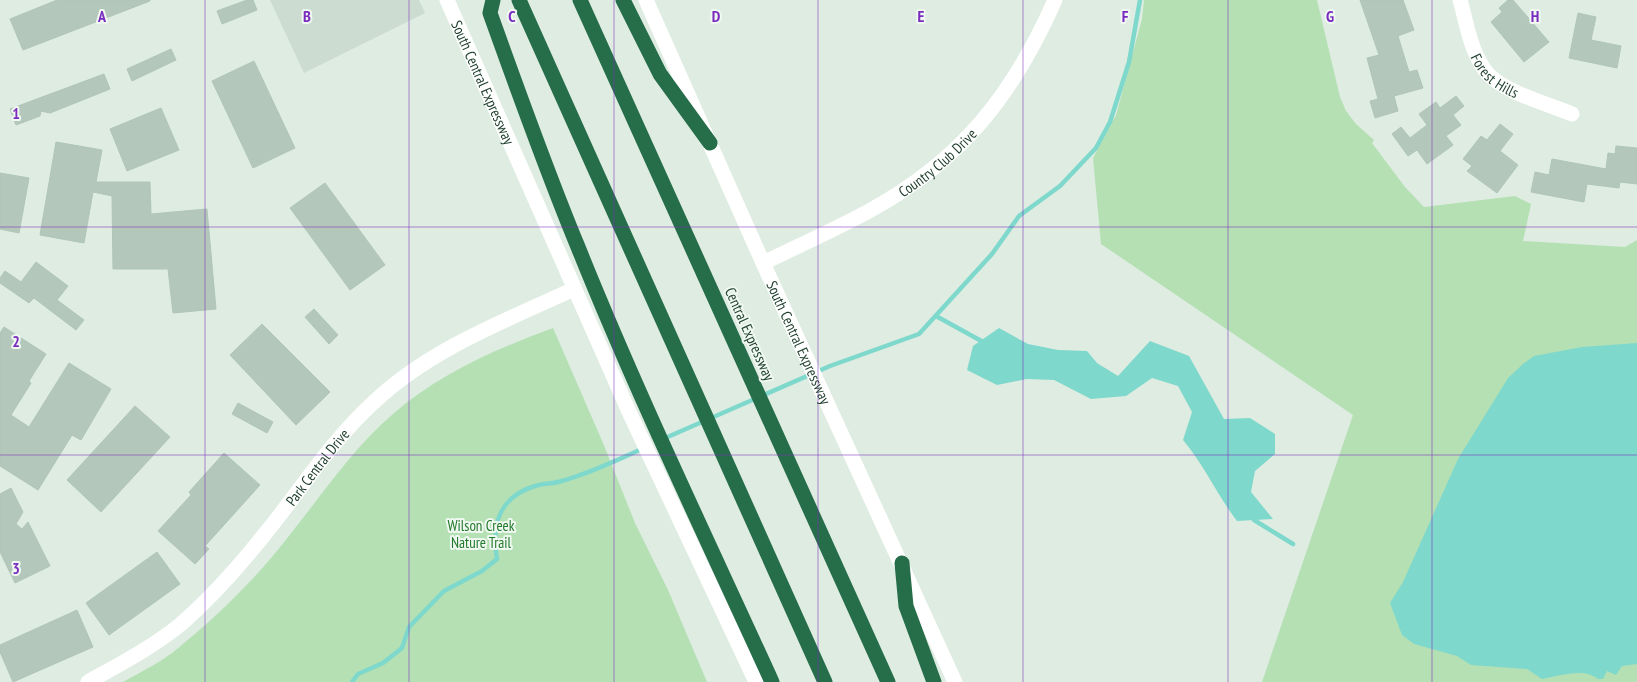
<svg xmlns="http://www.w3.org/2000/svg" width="1637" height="682" font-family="'PT Sans Narrow',sans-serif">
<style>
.built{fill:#ccdcd0}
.green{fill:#b5e0b4}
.water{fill:#7fd8cc}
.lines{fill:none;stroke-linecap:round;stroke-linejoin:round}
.stream{stroke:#7fd8cc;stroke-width:4.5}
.building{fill:#b3c7ba;stroke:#b0c6b7}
.street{stroke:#fff;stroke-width:15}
.secondary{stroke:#fff;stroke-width:15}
.highway{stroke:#266d4a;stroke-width:15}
.grid{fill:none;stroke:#7b2cbf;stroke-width:1;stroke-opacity:0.55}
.labels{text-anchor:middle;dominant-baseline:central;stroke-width:4;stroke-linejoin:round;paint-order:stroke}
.street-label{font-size:15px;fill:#1e3e2c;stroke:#eff8f1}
.park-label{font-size:15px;fill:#23792b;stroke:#eff8f1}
.grid-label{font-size:16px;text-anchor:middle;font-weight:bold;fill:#7b2cbf;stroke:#eff8f1;stroke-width:4;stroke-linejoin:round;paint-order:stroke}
</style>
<rect width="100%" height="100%" fill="#deece2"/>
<polygon class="built" points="270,0 419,0 425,13 304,73"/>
<g class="green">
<polygon points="1144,0 1317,0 1340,97 1346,111 1356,124 1374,140 1372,143 1405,187 1424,207 1515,196 1531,204 1523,241 1625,247 1637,240 1637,682 1262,682 1353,415 1101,244 1093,158 1116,115 1142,19"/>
<path d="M 553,328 L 603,443 L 635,523 L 668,590 L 707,682 L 123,682 C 139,673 157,664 172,653 C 216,618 258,577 292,532 C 324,492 354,447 393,414 C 439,374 496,349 553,328 Z"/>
</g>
<g class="water">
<path d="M 999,328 L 1028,344 L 1058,350 L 1087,351 L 1097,363 L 1118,376 L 1150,341 L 1189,356 L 1224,419 L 1250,418 L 1275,434 L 1275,454 L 1255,471 L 1251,492 L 1273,519 L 1237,521 C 1217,495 1205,466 1183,440 L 1192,412 L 1178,386 L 1152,378 L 1126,396 L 1091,399 L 1054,380 L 1027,379 L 997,385 L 967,370 L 973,346 Z"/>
<path d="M 1637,343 L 1637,664 L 1622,666 L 1616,675 L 1607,671 L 1603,679 L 1598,679 C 1584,667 1559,676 1542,679 L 1527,669 L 1471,665 L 1457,656 L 1414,644 L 1402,635 L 1390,603 L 1403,582 L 1458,459 L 1508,378 L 1523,364 L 1534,356 L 1582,347 Z"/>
</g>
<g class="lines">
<g class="stream">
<polyline points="936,316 985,343"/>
<polyline points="663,439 830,366 919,334 992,254 1019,216 1060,186 1096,148 1110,122 1129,62 1140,0"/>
<polyline points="1252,516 1254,520 1293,544"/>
<path d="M 352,682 L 358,674 L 383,663 L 402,648 L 409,627 L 444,591 L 482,571 L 497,559 C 491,524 499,497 535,486 C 544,483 553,484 562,481 C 590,473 618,460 644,448"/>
</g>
</g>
<g class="building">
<polygon points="57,0 150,0 150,1 23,50 10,19"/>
<polygon points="247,0 253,0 257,10 222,24 217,11"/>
<polygon points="1360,0 1403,0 1414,30 1398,36 1409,72 1417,70 1423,88 1394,96 1398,111 1375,118 1370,101 1378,99 1367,58 1379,55"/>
<polygon points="1508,0 1513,0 1549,42 1524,62 1491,22 1502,12 1499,8"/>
<polygon points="1578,13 1596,17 1591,40 1621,46 1617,68 1569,58"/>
<polygon points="171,49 176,60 132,81 127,69"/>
<polygon points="254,61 295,148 253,168 212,81"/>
<polygon points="104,74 110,89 50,113 41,111 40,116 16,125 10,109"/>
<polygon points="1456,96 1464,106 1453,115 1461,125 1446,136 1453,145 1427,164 1417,150 1408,156 1392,134 1401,127 1410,138 1427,125 1419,114 1436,102 1440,108"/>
<polygon points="161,108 179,150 127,171 110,129"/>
<polygon points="1500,124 1513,134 1500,151 1518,165 1497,193 1467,171 1472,166 1463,159 1481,136 1487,140"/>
<polygon points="56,142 102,150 96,182 150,182 151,214 207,209 216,309 173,313 168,269 113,269 112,196 93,192 84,243 40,235"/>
<polygon points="1616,146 1637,148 1637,184 1620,182 1619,188 1587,184 1584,202 1531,192 1535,172 1549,175 1552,159 1606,169 1608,153 1615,154"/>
<polygon points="0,173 29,178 19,233 0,229"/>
<polygon points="325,183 385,265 350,290 290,208"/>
<polygon points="36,262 68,286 57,300 84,320 76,330 34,298 29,303 0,283 0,278 5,271 21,282"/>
<polygon points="314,309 338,335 329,344 305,317"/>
<polygon points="262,324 330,392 296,425 230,355"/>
<polygon points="4,327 46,354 29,381 31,383 11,415 29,427 69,363 111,389 81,440 72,435 38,490 0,466 0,333"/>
<polygon points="238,403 273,422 267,433 232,414"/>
<polygon points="135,406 170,437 101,512 67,480"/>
<polygon points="224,453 260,485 205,546 209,549 195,564 158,531 191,495 189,492"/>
<polygon points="11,488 23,512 16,524 22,529 28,522 50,566 15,583 0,552 0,494"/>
<polygon points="157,552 180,584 109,635 86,603"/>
<polygon points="77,610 93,647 13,682 0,652 0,645"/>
</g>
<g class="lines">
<g class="street">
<path id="s1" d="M 1460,0 C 1467,24 1471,56 1489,75 C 1507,93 1548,104 1572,114"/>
<path id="s2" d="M 763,263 C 798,246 834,230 869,211 C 961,161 1013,95 1055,0"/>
<path id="s3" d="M 88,682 C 120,664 153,647 181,624 C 213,596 242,563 268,530 C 303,487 332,440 374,402 C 430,349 505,321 574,289"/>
</g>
<g class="secondary">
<path id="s4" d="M 447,0 L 630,414 L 756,682"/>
<path id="s5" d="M 646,0 L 763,263 L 955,682"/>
</g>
<g class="highway">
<path d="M 493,0 L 490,13 C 518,91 546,170 578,247 C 637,394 706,537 772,682"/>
<polyline points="519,0 825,682"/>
<polyline points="580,0 888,682"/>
<polyline points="623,0 660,74 710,143"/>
<polyline points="902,563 906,606 934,682"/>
</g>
</g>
<path class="grid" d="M 205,0 L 205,682M 409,0 L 409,682M 614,0 L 614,682M 818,0 L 818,682M 1023,0 L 1023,682M 1228,0 L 1228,682M 1432,0 L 1432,682M 0,227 L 1637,227M 0,455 L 1637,455"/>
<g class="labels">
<g class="street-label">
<text stroke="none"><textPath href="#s1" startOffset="86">Forest Hills</textPath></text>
<text stroke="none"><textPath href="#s4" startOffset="90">South Central Expressway</textPath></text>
<text stroke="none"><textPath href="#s2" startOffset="202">Country Club Drive</textPath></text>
<text transform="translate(750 334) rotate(66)">Central Expressway</text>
<text stroke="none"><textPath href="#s5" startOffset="375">South Central Expressway</textPath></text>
<text stroke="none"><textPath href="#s3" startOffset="318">Park Central Drive</textPath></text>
</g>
<g class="park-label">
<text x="481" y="525">Wilson Creek<tspan x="481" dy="17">Nature Trail</tspan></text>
</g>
</g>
<g class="grid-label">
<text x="102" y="22">A</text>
<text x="307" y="22">B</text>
<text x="512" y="22">C</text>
<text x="716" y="22">D</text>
<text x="921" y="22">E</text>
<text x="1125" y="22">F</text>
<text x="1330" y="22">G</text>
<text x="1535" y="22">H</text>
<text x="16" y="119">1</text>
<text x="16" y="347">2</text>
<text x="16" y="574">3</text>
</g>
</svg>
